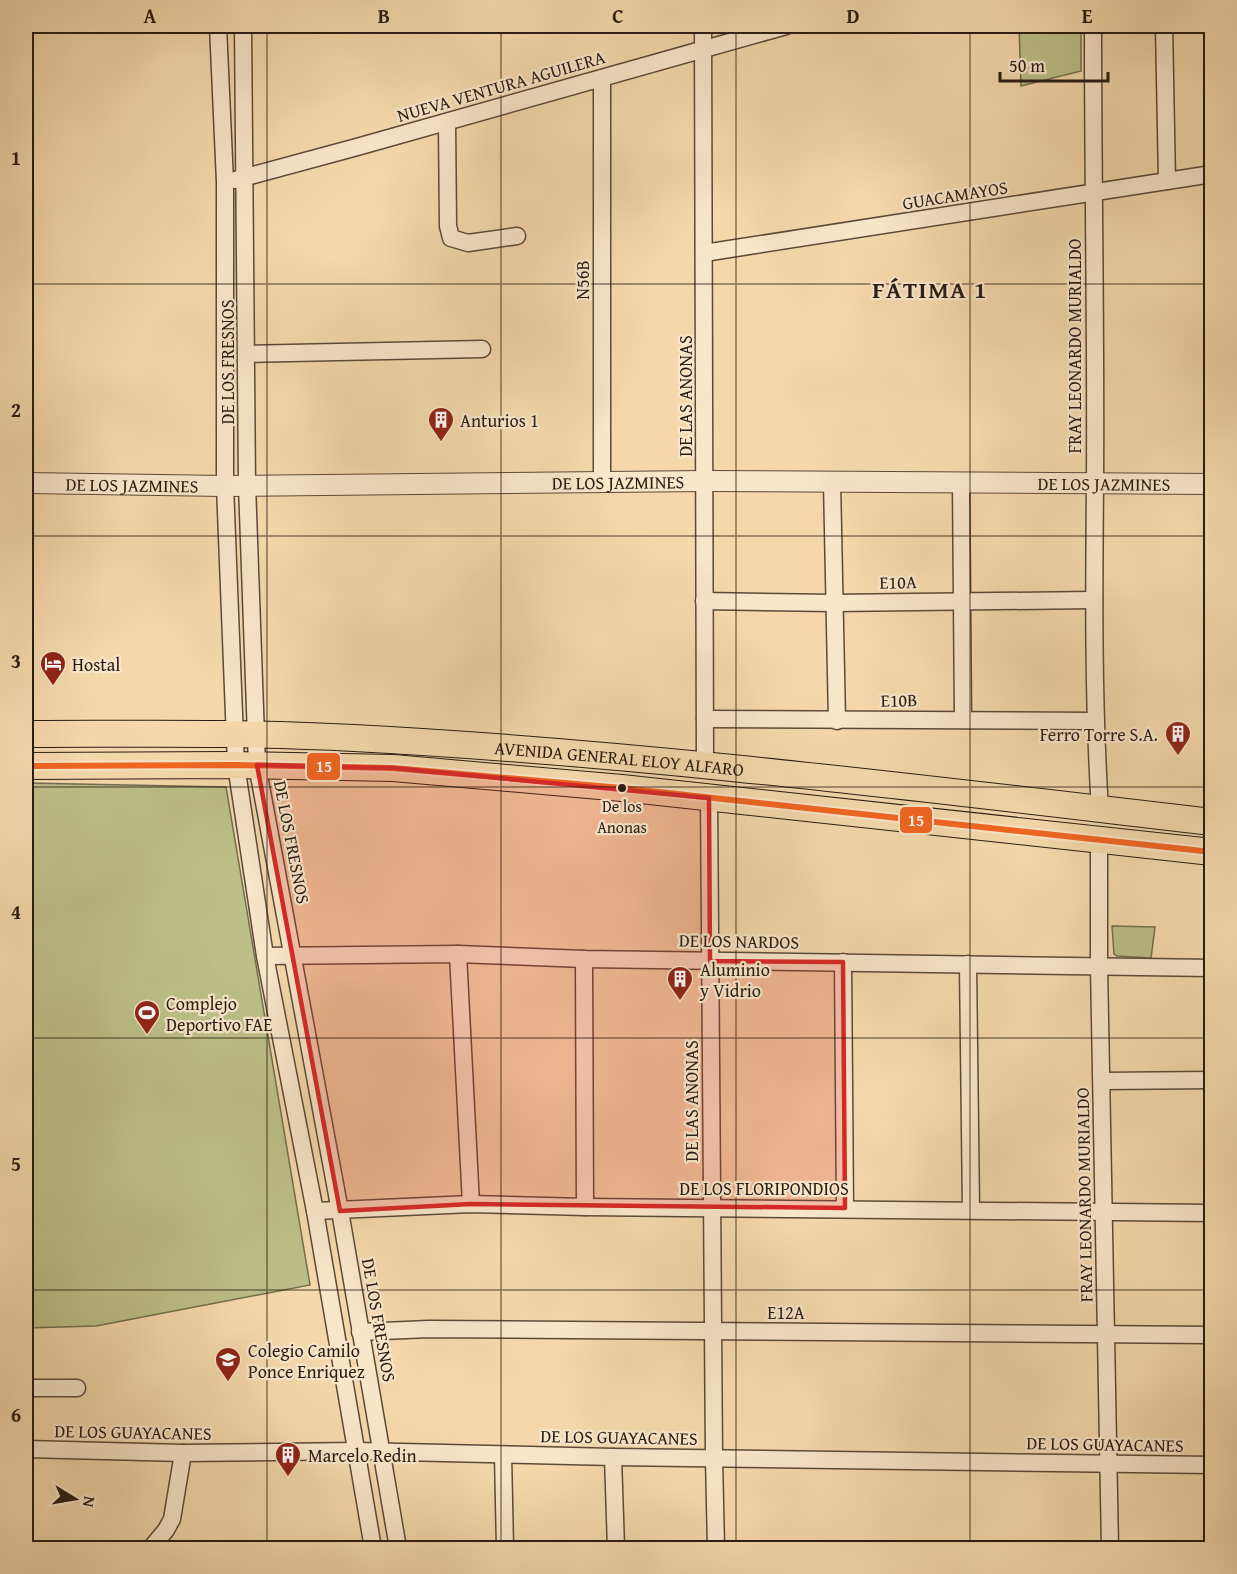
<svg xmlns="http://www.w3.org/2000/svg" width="1237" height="1574" font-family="'Gentium Book Plus',serif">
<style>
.green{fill:#bcbf89;stroke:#726d4e;stroke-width:1.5}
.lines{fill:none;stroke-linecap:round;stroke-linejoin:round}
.minor-casing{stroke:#5b4a39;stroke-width:19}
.tertiary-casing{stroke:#5b4a39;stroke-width:22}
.primary-casing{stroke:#281b13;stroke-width:28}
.minor{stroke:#f8e6c9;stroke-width:16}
.tertiary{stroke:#f8e6c9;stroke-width:20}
.primary{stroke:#f4d8ac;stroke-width:26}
.bus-1-casing{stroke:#f8e6c9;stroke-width:10}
.bus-1{stroke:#f26522;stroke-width:6}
.marked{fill:#d62828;fill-opacity:0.2;stroke:#d62828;stroke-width:4.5;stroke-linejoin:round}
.grid{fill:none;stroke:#281b13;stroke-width:1.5;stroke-opacity:0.55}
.bus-dot{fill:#281b13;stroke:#f8e6c9;stroke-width:2}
.labels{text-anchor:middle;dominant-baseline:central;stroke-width:4.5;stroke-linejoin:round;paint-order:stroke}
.bus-label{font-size:16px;fill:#281b13;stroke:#f8e6c9}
.street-label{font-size:18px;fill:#281b13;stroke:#f8e6c9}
.poi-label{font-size:18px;fill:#281b13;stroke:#f8e6c9;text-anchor:start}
.district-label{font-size:24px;font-weight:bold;letter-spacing:1.5px;fill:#281b13;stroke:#f8e6c9}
.line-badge{stroke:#f8e6c9;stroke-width:2}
.badge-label{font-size:16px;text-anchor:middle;font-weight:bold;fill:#fff}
.neatline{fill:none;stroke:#281b13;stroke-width:2}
.grid-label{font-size:20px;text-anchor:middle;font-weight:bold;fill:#281b13}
</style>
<rect width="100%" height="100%" fill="#f4d8ac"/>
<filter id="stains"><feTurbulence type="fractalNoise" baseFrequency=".00333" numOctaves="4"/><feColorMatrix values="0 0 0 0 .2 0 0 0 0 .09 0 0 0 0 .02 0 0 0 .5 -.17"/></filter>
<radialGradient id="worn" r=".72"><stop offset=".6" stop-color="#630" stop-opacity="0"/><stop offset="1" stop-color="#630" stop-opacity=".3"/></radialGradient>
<g class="green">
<polygon points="1019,26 1081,26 1081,71 1021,86"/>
<polygon points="26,783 226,787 310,1285 96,1326 26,1328"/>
<polygon points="1112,926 1155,927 1151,958 1117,956 1114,954"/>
</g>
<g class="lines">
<defs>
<g id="minor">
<polyline points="218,26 225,182 225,486 236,765 265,956 315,1211 373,1548"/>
<polyline points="243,26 247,485 257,765 340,1211 398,1548"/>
<polyline points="703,26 705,766"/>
<path d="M 1093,26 C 1093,178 1096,331 1095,483 C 1094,592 1093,700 1100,809"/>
<polyline points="1164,26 1167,181"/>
<polyline points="447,122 448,226 451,238 468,243 517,236"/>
<polyline points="235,180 357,147 786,26"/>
<polyline points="704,253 1212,174"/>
<polyline points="247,354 482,349"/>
<polyline points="602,482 602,78"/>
<polyline points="832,482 837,721"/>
<polyline points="961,482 963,719"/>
<polyline points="704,601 834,603 1093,600"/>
<polyline points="705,719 1094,721"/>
<polyline points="709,798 714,1458 716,1548"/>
<polyline points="1099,840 1099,966 1110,1548"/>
<polyline points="458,954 471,1204"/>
<polyline points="265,956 458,954 584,959 1212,968"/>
<polyline points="584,959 585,1207"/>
<polyline points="843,962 845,1208"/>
<polyline points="968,964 971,1210"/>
<polyline points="1102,1081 1212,1080"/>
<polyline points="315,1211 471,1204 585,1207 1212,1213"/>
<polyline points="360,1332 429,1329 1212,1335"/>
<polyline points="26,1388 77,1388"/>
<polyline points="26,1449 183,1453 357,1451 613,1457 1212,1465"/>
<polyline points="503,1455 505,1548"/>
<polyline points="613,1457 616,1548"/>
<polyline points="151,1548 166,1530 172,1519 183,1453"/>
</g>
<g id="tertiary">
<path id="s1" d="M 26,483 L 225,486 L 704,481 L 1212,484"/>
</g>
<g id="primary">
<path id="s2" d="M 26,734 C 135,734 245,732 354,738 C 641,753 927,789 1212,822"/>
<polyline points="26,766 236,765 393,768 622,788 1212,852"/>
</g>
</defs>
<use href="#minor" class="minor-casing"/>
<use href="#tertiary" class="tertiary-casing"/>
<use href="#primary" class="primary-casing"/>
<use href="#minor" class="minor"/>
<use href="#tertiary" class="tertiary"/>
<use href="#primary" class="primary"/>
<defs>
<polyline id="bus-1" points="26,766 236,765 393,768 622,788 1212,852"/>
</defs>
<use href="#bus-1" class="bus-1-casing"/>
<use href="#bus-1" class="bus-1"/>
</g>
<path class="marked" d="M 257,765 L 393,768 L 709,798 L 710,961 L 843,962 L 845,1208 L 471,1204 L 340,1211 Z"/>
<path class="grid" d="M 267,26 L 267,1548M 501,26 L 501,1548M 736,26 L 736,1548M 970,26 L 970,1548M 26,284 L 1212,284M 26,536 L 1212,536M 26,787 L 1212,787M 26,1038 L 1212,1038M 26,1290 L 1212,1290"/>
<defs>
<symbol id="building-pin" viewBox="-11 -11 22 30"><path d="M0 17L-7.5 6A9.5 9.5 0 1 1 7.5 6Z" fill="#8f2418" stroke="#f8e6c9"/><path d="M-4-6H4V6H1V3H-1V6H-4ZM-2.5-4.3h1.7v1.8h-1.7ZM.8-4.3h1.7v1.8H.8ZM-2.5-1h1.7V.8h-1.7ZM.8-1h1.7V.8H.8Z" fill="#fff"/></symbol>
<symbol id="hotel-pin" viewBox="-11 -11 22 30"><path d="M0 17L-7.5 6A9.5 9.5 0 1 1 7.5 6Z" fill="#8f2418" stroke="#f8e6c9"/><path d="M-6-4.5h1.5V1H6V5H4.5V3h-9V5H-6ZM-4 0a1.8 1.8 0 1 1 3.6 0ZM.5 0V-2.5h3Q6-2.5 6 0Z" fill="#fff"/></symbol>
<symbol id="stadium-pin" viewBox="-11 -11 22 30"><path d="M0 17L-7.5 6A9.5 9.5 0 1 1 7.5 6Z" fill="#8f2418" stroke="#f8e6c9"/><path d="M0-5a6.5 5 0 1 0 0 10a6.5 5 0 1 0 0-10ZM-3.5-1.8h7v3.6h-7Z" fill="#fff"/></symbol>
<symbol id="university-pin" viewBox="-11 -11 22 30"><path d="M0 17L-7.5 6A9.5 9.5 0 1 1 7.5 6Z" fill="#8f2418" stroke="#f8e6c9"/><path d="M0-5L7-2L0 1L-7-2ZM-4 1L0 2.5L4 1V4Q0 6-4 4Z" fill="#fff"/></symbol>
</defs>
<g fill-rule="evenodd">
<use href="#building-pin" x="426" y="405" width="30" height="40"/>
<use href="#hotel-pin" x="38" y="649" width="30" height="40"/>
<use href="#building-pin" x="1163" y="719" width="30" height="40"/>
<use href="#building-pin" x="665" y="964" width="30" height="40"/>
<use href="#stadium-pin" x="132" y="998" width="30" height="40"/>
<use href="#university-pin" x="213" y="1345" width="30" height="40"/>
<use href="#building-pin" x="273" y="1440" width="30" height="40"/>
</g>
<circle class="bus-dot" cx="622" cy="788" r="5"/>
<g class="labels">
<g class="bus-label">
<text x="622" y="806">De los<tspan x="622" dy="21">Anonas</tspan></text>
</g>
<g class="street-label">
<text transform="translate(501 86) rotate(-16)">NUEVA VENTURA AGUILERA</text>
<text transform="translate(955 195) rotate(-9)">GUACAMAYOS</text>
<text transform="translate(582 280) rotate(-90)">N56B</text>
<text transform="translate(1074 346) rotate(-90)">FRAY LEONARDO MURIALDO</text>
<text transform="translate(227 362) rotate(-90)">DE LOS FRESNOS</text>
<text transform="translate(685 396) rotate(-90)">DE LAS ANONAS</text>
<text stroke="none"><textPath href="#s1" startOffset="592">DE LOS JAZMINES</textPath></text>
<text stroke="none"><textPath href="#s1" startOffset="1078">DE LOS JAZMINES</textPath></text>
<text stroke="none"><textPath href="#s1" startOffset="106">DE LOS JAZMINES</textPath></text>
<text transform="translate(898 582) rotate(-1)">E10A</text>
<text transform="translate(899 700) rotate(-1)">E10B</text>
<text stroke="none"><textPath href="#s2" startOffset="594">AVENIDA GENERAL ELOY ALFARO</textPath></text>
<text transform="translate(292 842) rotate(79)">DE LOS FRESNOS</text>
<text transform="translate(739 941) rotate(1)">DE LOS NARDOS</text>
<text transform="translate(691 1101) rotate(-90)">DE LAS ANONAS</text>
<text x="764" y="1188">DE LOS FLORIPONDIOS</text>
<text transform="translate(1084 1195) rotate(-91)">FRAY LEONARDO MURIALDO</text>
<text x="786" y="1312">E12A</text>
<text transform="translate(379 1320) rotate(80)">DE LOS FRESNOS</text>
<text transform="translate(133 1432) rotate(1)">DE LOS GUAYACANES</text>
<text transform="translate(619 1437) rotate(1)">DE LOS GUAYACANES</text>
<text transform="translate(1105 1444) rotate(1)">DE LOS GUAYACANES</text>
</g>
<g class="poi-label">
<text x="460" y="420">Anturios 1</text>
<text x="72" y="664">Hostal</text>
<text x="1158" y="734" text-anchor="end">Ferro Torre S.A.</text>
<text x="700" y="969">Aluminio<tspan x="700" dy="21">y Vidrio</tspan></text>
<text x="166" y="1003">Complejo<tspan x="166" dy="21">Deportivo FAE</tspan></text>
<text x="248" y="1350">Colegio Camilo<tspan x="248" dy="21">Ponce Enriquez</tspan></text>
<text x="308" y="1455">Marcelo Redin</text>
</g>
<g class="district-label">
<text x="930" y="289">FÁTIMA 1</text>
</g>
</g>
<g class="line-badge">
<rect x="306" y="752" width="35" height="29" rx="6" fill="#f26522"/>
<rect x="899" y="806" width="34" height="28" rx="6" fill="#f26522"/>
</g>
<g class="badge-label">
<text x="324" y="772">15</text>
<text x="916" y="826">15</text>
</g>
<rect width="1237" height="1574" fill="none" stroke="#f4d8ac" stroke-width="66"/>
<g transform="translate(75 1499) rotate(101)" stroke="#f8e6c9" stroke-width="4.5" paint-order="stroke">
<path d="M0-4.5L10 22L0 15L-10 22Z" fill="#281b13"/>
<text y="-9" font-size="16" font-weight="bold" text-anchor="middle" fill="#281b13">N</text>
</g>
<path d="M1000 72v9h108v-9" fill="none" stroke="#281b13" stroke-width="3"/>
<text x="1009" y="72" font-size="18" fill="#281b13" stroke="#f8e6c9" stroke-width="4.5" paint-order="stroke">50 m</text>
<rect x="33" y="33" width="1171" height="1508" class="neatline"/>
<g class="grid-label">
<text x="150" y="23">A</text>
<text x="384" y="23">B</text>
<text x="618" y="23">C</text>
<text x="853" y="23">D</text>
<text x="1087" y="23">E</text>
<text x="16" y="165">1</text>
<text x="16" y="417">2</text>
<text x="16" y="668">3</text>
<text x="16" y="919">4</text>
<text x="16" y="1171">5</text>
<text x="16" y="1422">6</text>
</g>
<rect width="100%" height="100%" filter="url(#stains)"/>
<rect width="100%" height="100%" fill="url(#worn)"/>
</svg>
